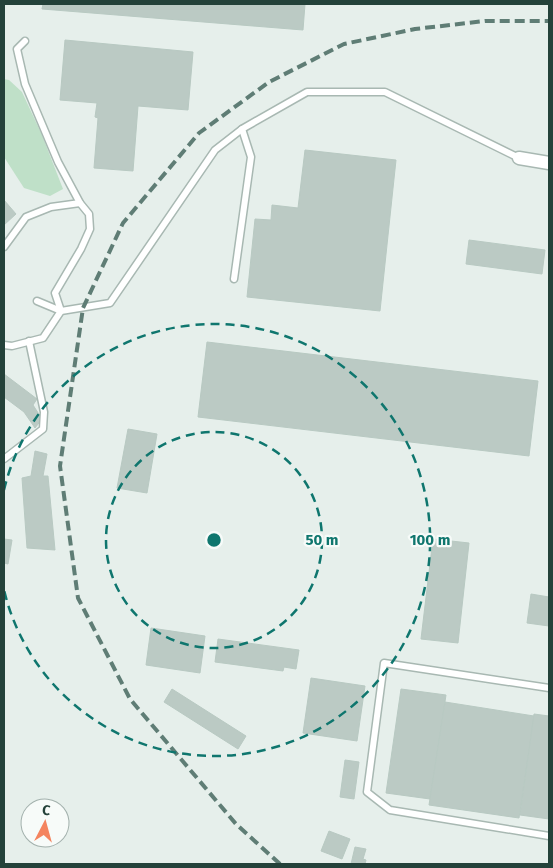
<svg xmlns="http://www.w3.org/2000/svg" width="553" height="868" font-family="'Fira Sans',sans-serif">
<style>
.green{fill:#bfe0c8}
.building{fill:#bbcac4;stroke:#b8c9c2}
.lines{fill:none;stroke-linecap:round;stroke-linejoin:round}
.service-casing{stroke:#a8b8b2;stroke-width:9}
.minor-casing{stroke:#a8b8b2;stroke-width:15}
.service{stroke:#fff;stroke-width:6}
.minor{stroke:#fff;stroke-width:12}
.rail{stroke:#5f7d75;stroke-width:4;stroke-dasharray:10 5;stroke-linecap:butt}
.ring{fill:none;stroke:#0f766e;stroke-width:2.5;stroke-dasharray:9 6}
.centre{fill:#0f766e;stroke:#f7fbf9;stroke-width:2.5}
.ring-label{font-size:15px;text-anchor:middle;font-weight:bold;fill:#0f766e;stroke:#f7fbf9;stroke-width:4.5;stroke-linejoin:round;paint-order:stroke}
</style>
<rect width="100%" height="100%" fill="#e6efeb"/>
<polygon class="green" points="4,79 9,80 22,92 42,135 63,189 50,196 24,188 4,157"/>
<g class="building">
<polygon points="43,4 305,4 303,30 42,9"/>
<polygon points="65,40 193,52 188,110 138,106 133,171 94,168 98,118 95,117 97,103 60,100"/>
<polygon points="305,150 396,160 380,311 247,297 255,219 271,220 272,205 298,208"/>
<polygon points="4,200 16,214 4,225"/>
<polygon points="469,240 545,250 542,274 466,264"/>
<polygon points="207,342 538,381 529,456 198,417"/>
<polygon points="4,374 37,399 33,405 42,419 35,428 24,412 4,397"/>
<polygon points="128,429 157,434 147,493 117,488"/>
<polygon points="35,451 47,454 43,476 48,476 55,550 27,548 22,478 31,476"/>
<polygon points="4,539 12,540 8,564 4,563"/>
<polygon points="433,539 469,543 458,643 421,639"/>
<polygon points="531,594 549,597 549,626 527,623"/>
<polygon points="151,628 205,636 200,673 146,665"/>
<polygon points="218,639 299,650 296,669 284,667 283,671 215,662"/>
<polygon points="311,678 365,686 357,741 303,733"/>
<polygon points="172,689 246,736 238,749 164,702"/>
<polygon points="401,689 446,695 430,799 386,793"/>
<polygon points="445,702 534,716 519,818 429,805"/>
<polygon points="534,714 549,716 549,819 520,815"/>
<polygon points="345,760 359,762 354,799 340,797"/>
<polygon points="329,831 350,839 342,859 321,851"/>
<polygon points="355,847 366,849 363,859 366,860 365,864 351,864"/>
</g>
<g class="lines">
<defs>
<g id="service">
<polyline points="25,41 17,49 25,84 58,162 80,203 89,214 90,229 81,249 55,293 61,311"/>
<polyline points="4,247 26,217 51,207 80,203"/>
<polyline points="234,279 251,157 242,129"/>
<polyline points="37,301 61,311"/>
<polyline points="4,345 12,346 43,338 61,311 110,303 215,150 242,129 307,92 385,92 519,158"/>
<polyline points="4,459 43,429 44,412 29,341"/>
<polyline points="549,688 384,663 367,792 390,810 549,836"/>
</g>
<polyline id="minor" points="519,158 549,163"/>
</defs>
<use href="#service" class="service-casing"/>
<use href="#minor" class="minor-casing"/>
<use href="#service" class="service"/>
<use href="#minor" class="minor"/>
<polyline class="rail" points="280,864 236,824 130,699 78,598 60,466 83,308 123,223 199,133 269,82 344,44 415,29 485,21 549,21"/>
</g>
<g class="ring">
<circle cx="214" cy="540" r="108"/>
<path d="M4 490A216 216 0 1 1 4 590"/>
</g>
<circle cx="214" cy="540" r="8" class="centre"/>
<g class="ring-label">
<text x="322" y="545">50 m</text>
<text x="430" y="545">100 m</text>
</g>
<rect width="553" height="868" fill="none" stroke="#24423a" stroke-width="10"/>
<g transform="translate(45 823) rotate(6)"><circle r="24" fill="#f7fbf9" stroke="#a3b1ad"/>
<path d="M0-4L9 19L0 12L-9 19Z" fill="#f4845f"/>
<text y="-8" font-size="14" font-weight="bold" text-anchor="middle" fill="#24423a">С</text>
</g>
</svg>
